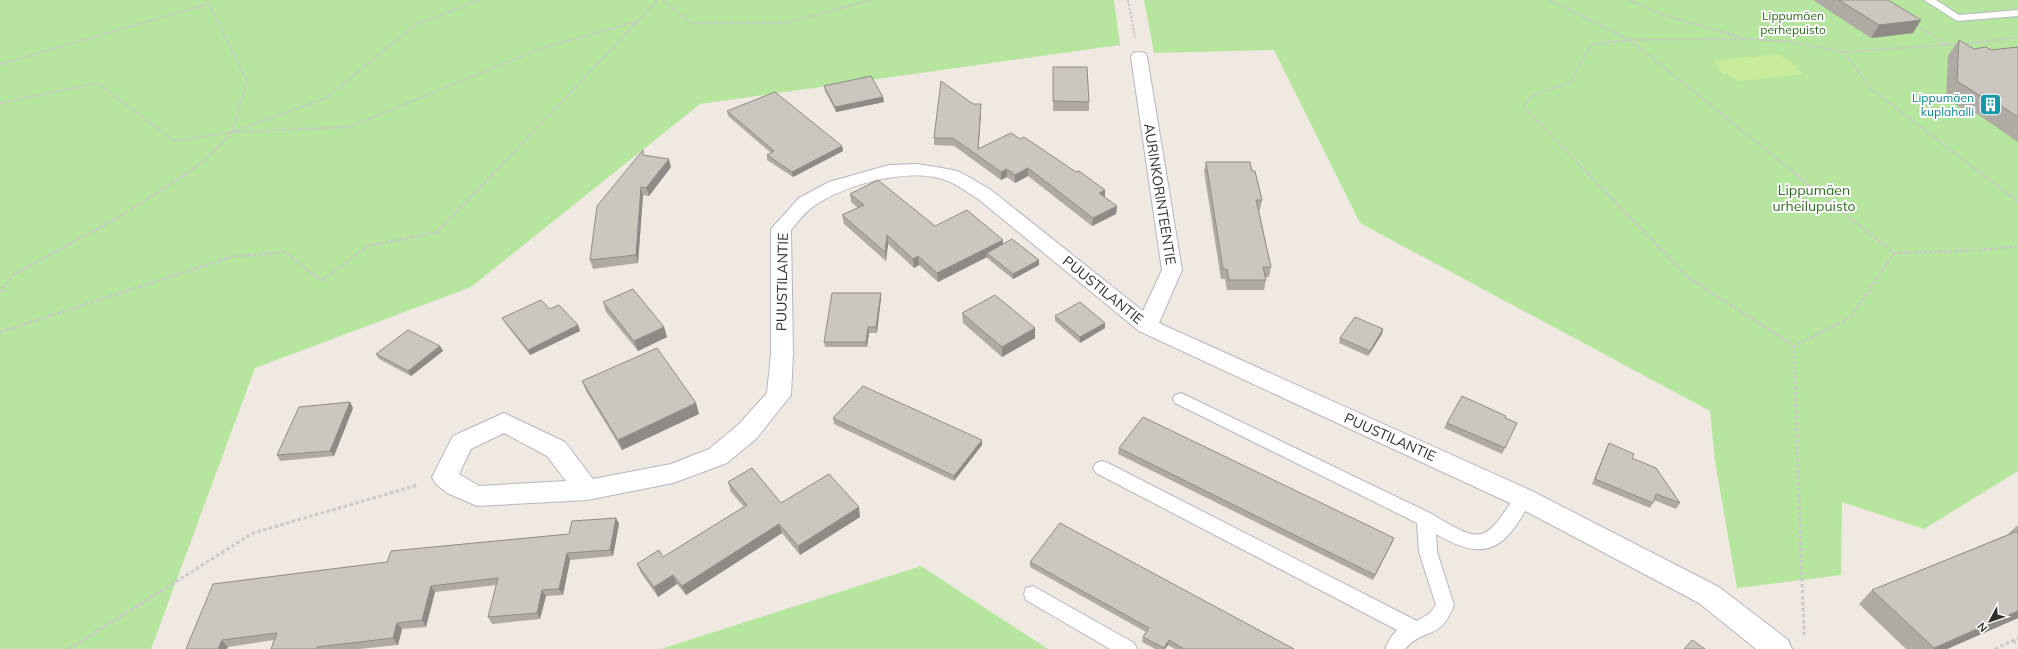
<svg xmlns="http://www.w3.org/2000/svg" width="2018" height="649" font-family="Mulish,sans-serif">
<style>
.green{fill:#b6e59e}
.pitch{fill:#c9ec9a}
.lines{fill:none;stroke-linecap:round;stroke-linejoin:round}
.service-casing{stroke:#b4b7c1;stroke-width:2}
.minor-casing{stroke:#b4b7c1;stroke-width:2}
.path-far2{stroke:#c9c9c9;stroke-width:2;stroke-dasharray:2.5 1.5;stroke-linecap:butt}
.path-far1{stroke:#c9c9c9;stroke-width:2.5;stroke-dasharray:3 2;stroke-linecap:butt}
.path{stroke:#c9c9c9;stroke-width:3;stroke-dasharray:3.5 2.5;stroke-linecap:butt}
.service{fill:#fff;fill-rule:evenodd}
.minor{fill:#fff;fill-rule:evenodd}
.wall{fill:#afaba4}
.shaded-wall{fill:#8e8b86}
.building{fill:#cbc7bf;stroke:#8e8b86}
.labels{text-anchor:middle;dominant-baseline:central;stroke-width:4;stroke-linejoin:round;paint-order:stroke}
.far-park-label{font-size:12px;fill:#2c6e1b;stroke:#fff}
.far-culture-label{font-size:12px;fill:#0d838f;stroke:#fff;text-anchor:end}
.park-label{font-size:14px;fill:#2c6e1b;stroke:#fff}
.street-label{font-size:14px;fill:#2e2e2e;stroke:#fff}
</style>
<rect width="100%" height="100%" fill="#efe9e1"/>
<g class="green">
<polygon points="0,0 1114,0 1120,45 700,104 471,287 255,368 151,649 0,649"/>
<polygon points="1144,0 2018,0 2018,471 1924,529 1842,502 1841,575 1737,588 1715,461 1710,411 1360,223 1274,50 1154,53"/>
<polygon points="921,566 1048,649 661,649"/>
</g>
<polygon class="pitch" points="1778,54 1799,67 1796,67 1803,74 1739,81 1727,74 1723,74 1716,68 1720,67 1713,61"/>
<g class="lines">
<defs>
<g id="service">
<polygon points="1924,0 1936,0 1959,15 2018,10 2018,16 1957,21"/>
<path d="M 1181,393 L 1432,514 C 1484,546 1485,542 1517,493 L 1523,491 L 1529,493 L 1532,498 C 1507,547 1488,565 1436,534 L 1437,552 L 1454,605 C 1441,641 1424,627 1405,649 L 1385,649 L 1391,637 L 1397,630 L 1096,473 L 1093,468 L 1096,463 L 1102,461 L 1108,463 L 1417,621 L 1430,613 L 1436,605 L 1419,552 L 1417,523 L 1175,403 L 1173,399 L 1175,395 Z"/>
<polygon points="1033,586 1134,643 1137,649 1110,649 1026,600 1024,594 1026,588"/>
</g>
<path id="minor" d="M 1139,52 L 1145,53 L 1147,57 L 1182,270 L 1159,323 L 1532,491 L 1719,587 L 1788,640 L 1792,649 L 1756,649 L 1699,603 L 1514,505 L 1139,331 L 977,198 C 968,193 958,185 948,181 C 911,166 846,184 814,206 C 805,212 798,222 791,230 L 793,354 L 791,395 L 756,439 L 727,463 L 673,483 L 587,500 L 477,506 L 447,493 L 436,484 L 432,477 L 453,436 L 504,413 L 565,442 L 593,479 L 671,464 L 709,449 L 738,425 L 767,393 L 771,354 L 771,229 L 799,198 L 829,182 L 889,165 L 918,164 L 953,170 L 960,172 L 991,190 L 1143,311 L 1162,270 L 1131,57 L 1133,53 ZM 504,433 L 547,456 L 566,481 L 479,486 L 459,474 L 471,449 Z"/>
</defs>
<use href="#service" class="service-casing"/>
<use href="#minor" class="minor-casing"/>
<g class="path-far2">
<polyline points="662,0 691,23 786,23 871,0"/>
<polyline points="1128,0 1135,37"/>
<polyline points="1550,0 1630,40"/>
<polyline points="1629,0 1669,17 1740,37"/>
<polyline points="1914,24 1947,45"/>
<polyline points="1744,39 1784,41 1844,52 1958,44"/>
<polyline points="1630,40 1796,174"/>
<polyline points="1630,40 1744,39"/>
<polyline points="1963,44 2018,37"/>
<polyline points="1844,52 1871,89 1982,174"/>
<polyline points="0,64 208,4"/>
<polyline points="0,103 97,83 174,141 232,132 349,127 539,49 638,21"/>
<polyline points="234,131 326,98 415,25 479,0"/>
<polyline points="185,174 203,162 232,132 247,81 207,0"/>
<polyline points="493,174 658,0"/>
<polyline points="1588,174 1524,107 1531,96 1571,82 1591,44 1630,40"/>
</g>
<g class="path-far1">
<polyline points="1587,173 1689,278 1794,346 1851,317 1894,253 1794,173"/>
<polyline points="1981,173 2018,201"/>
<polyline points="1894,253 1982,250 2018,246"/>
<polyline points="0,292 13,275 124,214 187,173"/>
<polyline points="0,332 231,257 285,252 321,281 368,246 437,232 494,173"/>
<polyline points="1794,346 1795,387"/>
</g>
<g class="path">
<polyline points="1795,386 1804,635"/>
<polyline points="2013,641 2018,645"/>
<polyline points="69,649 253,533 418,485"/>
<polyline points="1995,649 2018,638"/>
</g>
<use href="#service" class="service"/>
<use href="#minor" class="minor"/>
</g>
<g class="wall">
<polygon points="1813,0 1888,0 1913,33 1871,38"/>
<polygon points="1959,40 1974,49 1991,50 2018,47 2018,142 1976,113 1970,114 1946,98 1948,56"/>
<polygon points="1053,67 1089,102 1089,111 1053,111"/>
<polygon points="824,86 883,97 884,102 836,112 825,91"/>
<polygon points="727,111 842,146 843,151 793,177 767,160 767,155 771,153 728,116"/>
<polygon points="981,112 978,149 1105,197 1117,206 1116,214 1092,226 1028,176 1015,183 1007,177 1001,180 954,146 934,145 934,138"/>
<polygon points="645,155 671,167 649,196 643,195 638,263 593,269 590,260"/>
<polygon points="1206,162 1252,171 1262,200 1260,210 1259,210 1271,267 1269,277 1265,277 1266,280 1264,290 1227,290 1225,279 1221,279 1204,171"/>
<polygon points="850,194 935,226 1003,240 1003,244 1039,260 1039,265 1013,279 987,258 987,257 938,282 919,265 914,268 888,244 886,261 844,224 842,215 858,208 851,202"/>
<polygon points="881,293 881,298 877,333 869,333 867,347 825,347 824,342"/>
<polygon points="603,302 664,327 667,337 638,351 606,312"/>
<polygon points="550,309 578,325 580,331 530,355 505,323 502,318"/>
<polygon points="962,313 1035,328 1035,338 1002,357 963,323"/>
<polygon points="1055,316 1105,323 1105,328 1080,343 1055,321"/>
<polygon points="1383,329 1382,334 1368,356 1339,343 1340,338"/>
<polygon points="440,346 443,351 411,376 379,359 376,354"/>
<polygon points="582,381 696,403 699,414 622,450 586,391"/>
<polygon points="350,402 353,408 334,456 280,461 277,455"/>
<polygon points="833,418 982,445 954,481 834,424"/>
<polygon points="1505,418 1517,423 1502,454 1444,428 1447,423"/>
<polygon points="1609,443 1632,458 1680,503 1676,509 1654,500 1653,503 1650,508 1592,484 1606,449"/>
<polygon points="1119,448 1394,538 1373,580 1118,454"/>
<polygon points="728,482 781,503 860,517 800,555 782,533 686,595 677,584 658,597 641,573 637,564 663,557 744,507 731,492"/>
<polygon points="616,518 619,524 613,556 570,560 563,595 546,596 540,619 492,624 488,617 497,585 435,592 426,627 402,629 398,645 359,649 271,649 274,640 228,647 186,649 387,562 569,534"/>
<polygon points="2018,525 2018,618 1947,649 1906,649 1859,604 1872,590 2009,534 2008,534"/>
<polygon points="1030,562 1294,649 1175,649 1168,645 1165,649 1155,649 1142,642 1143,637 1146,632 1030,567"/>
</g>
<g class="shaded-wall">
<polygon points="1921,20 1913,33 1871,38 1879,25"/>
<polygon points="883,97 884,102 836,112 835,107"/>
<polygon points="981,104 981,112 978,157 978,149"/>
<polygon points="842,146 843,151 793,177 792,172"/>
<polygon points="669,159 671,167 649,196 646,188"/>
<polygon points="1028,168 1028,176 1015,183 1015,175"/>
<polygon points="1007,169 1007,177 1001,180 1001,172"/>
<polygon points="641,187 643,195 638,263 636,255"/>
<polygon points="1105,190 1105,198 1099,193"/>
<polygon points="1117,206 1116,214 1092,226 1093,218"/>
<polygon points="887,235 888,244 886,261 885,252"/>
<polygon points="1003,240 1003,249 987,253 987,257 938,282 937,273"/>
<polygon points="918,256 919,265 914,268 913,259"/>
<polygon points="1039,260 1039,265 1013,279 1013,274"/>
<polygon points="881,293 881,298 877,333 876,327"/>
<polygon points="1105,323 1105,328 1080,343 1080,337"/>
<polygon points="578,325 580,331 530,355 528,350"/>
<polygon points="664,327 667,337 638,351 634,341"/>
<polygon points="868,327 869,333 867,347 866,342"/>
<polygon points="1035,328 1035,338 1002,357 1002,347"/>
<polygon points="1383,329 1382,334 1368,356 1370,351"/>
<polygon points="440,346 443,351 411,376 408,371"/>
<polygon points="350,402 353,408 334,456 330,451"/>
<polygon points="696,403 699,414 622,450 618,440"/>
<polygon points="982,440 982,445 954,481 954,476"/>
<polygon points="859,507 860,517 800,555 798,546"/>
<polygon points="616,518 619,524 613,556 610,550"/>
<polygon points="779,524 782,533 686,595 682,586"/>
<polygon points="1394,538 1392,543 1373,580 1375,575"/>
<polygon points="567,553 570,560 563,595 559,589"/>
<polygon points="673,575 677,584 658,597 654,587"/>
<polygon points="431,586 435,592 426,627 422,620"/>
<polygon points="542,590 546,596 540,619 537,613"/>
<polygon points="2018,611 2018,618 1947,649 1933,649"/>
<polygon points="397,623 402,629 398,645 393,638"/>
<polygon points="222,640 228,647 227,649 218,649"/>
<polygon points="1169,640 1168,645 1165,649 1164,649"/>
</g>
<g class="building">
<polygon points="1839,0 1888,0 1921,20 1879,25"/>
<polygon points="1959,40 1974,49 1986,47 1991,50 2018,47 2018,117 1988,97 1982,97 1957,81"/>
<polygon points="1053,67 1087,67 1089,102 1053,101"/>
<polygon points="871,76 883,97 835,107 824,86"/>
<polygon points="941,81 973,104 981,104 978,149 1011,133 1020,139 1024,137 1076,172 1079,171 1105,190 1099,193 1117,206 1093,218 1028,168 1015,175 1007,169 1001,172 953,138 934,138"/>
<polygon points="775,92 842,146 792,172 767,155 774,151 727,111"/>
<polygon points="643,150 643,155 669,159 646,188 641,187 636,255 590,260 597,206"/>
<polygon points="1206,162 1250,162 1252,171 1255,171 1262,200 1256,200 1271,267 1263,267 1266,280 1229,280 1227,269 1223,269"/>
<polygon points="878,180 935,226 967,210 1003,240 937,273 918,256 913,259 887,235 885,252 842,215 864,205 850,194"/>
<polygon points="1012,239 1039,260 1013,274 987,253"/>
<polygon points="633,289 664,327 634,341 603,302"/>
<polygon points="832,293 881,293 876,327 868,327 866,342 824,342"/>
<polygon points="995,295 1035,328 1002,347 962,313"/>
<polygon points="541,300 550,309 559,305 578,325 528,350 502,318"/>
<polygon points="1080,302 1105,323 1080,337 1055,316"/>
<polygon points="1355,317 1383,329 1370,351 1340,338"/>
<polygon points="408,330 440,346 408,371 376,354"/>
<polygon points="657,348 696,403 618,440 582,381"/>
<polygon points="863,386 982,440 954,476 833,418"/>
<polygon points="1462,396 1506,416 1505,418 1517,423 1505,448 1447,423"/>
<polygon points="350,402 330,451 277,455 299,407"/>
<polygon points="1143,417 1394,538 1375,575 1119,448"/>
<polygon points="1609,443 1634,454 1632,458 1656,468 1680,503 1656,494 1653,503 1595,479"/>
<polygon points="752,468 781,503 829,474 859,507 798,546 779,524 682,586 673,575 654,587 637,564 659,550 663,557 747,505 728,482"/>
<polygon points="616,518 610,550 567,553 559,589 542,590 537,613 488,617 498,578 431,586 422,620 397,623 393,638 317,647 316,649 271,649 277,633 222,640 218,649 186,649 213,584 387,562 391,551 569,534 572,521"/>
<polygon points="1060,523 1294,649 1184,649 1169,640 1164,648 1143,637 1149,628 1030,562"/>
<polygon points="2018,531 2018,611 1934,648 1872,590"/>
<polygon points="1692,640 1705,649 1684,649"/>
</g>
<defs>
<symbol id="building-square" viewBox="-11 -11 22 22"><rect x="-9" y="-9" width="18" height="18" rx="4" fill="#0f9aa8" stroke="#fff"/><path d="M-4-6H4V6H1V3H-1V6H-4ZM-2.5-4.3h1.7v1.8h-1.7ZM.8-4.3h1.7v1.8H.8ZM-2.5-1h1.7V.8h-1.7ZM.8-1h1.7V.8H.8Z" fill="#fff"/></symbol>
</defs>
<g fill-rule="evenodd">
<use href="#building-square" x="1978" y="92" width="25" height="25"/>
</g>
<g class="labels">
<g class="far-park-label">
<text x="1793" y="15">Lippumäen<tspan x="1793" dy="14">perhepuisto</tspan></text>
</g>
<g class="far-culture-label">
<text x="1974" y="97">Lippumäen<tspan x="1974" dy="14">kuplahalli</tspan></text>
</g>
<g class="park-label">
<text x="1814" y="190">Lippumäen<tspan x="1814" dy="16">urheilupuisto</tspan></text>
</g>
<g class="street-label">
<text transform="translate(1160 194) rotate(81)">AURINKORINTEENTIE</text>
<text transform="translate(782 282) rotate(-89)">PUUSTILANTIE</text>
<text transform="translate(1103 290) rotate(39)">PUUSTILANTIE</text>
<text transform="translate(1390 437) rotate(24)">PUUSTILANTIE</text>
</g>
</g>
<g transform="translate(1990 621) rotate(230)" stroke="#ffffff" stroke-width="3" paint-order="stroke">
<path d="M0-3L7 15L0 10L-7 15Z" fill="#2e2e2e"/>
<text y="-6" font-size="11" font-weight="bold" text-anchor="middle" fill="#2e2e2e">N</text>
</g>
</svg>
